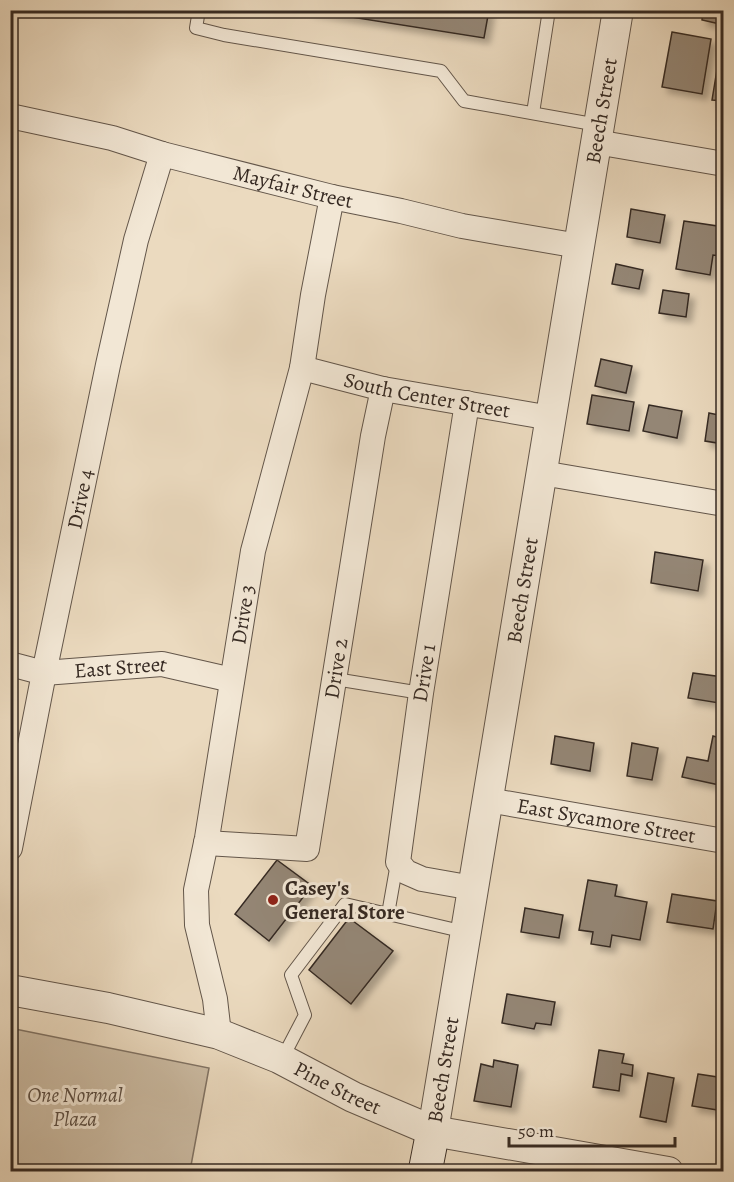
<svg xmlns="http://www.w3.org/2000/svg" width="734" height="1182" font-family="Alegreya,serif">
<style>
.green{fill:#ccbca4;stroke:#817364;stroke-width:1.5}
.building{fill:#948674;stroke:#362a23;stroke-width:1.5;filter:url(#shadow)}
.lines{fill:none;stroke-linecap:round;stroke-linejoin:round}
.service-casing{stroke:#63564a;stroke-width:14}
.minor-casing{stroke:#63564a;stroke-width:26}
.tertiary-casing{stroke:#63564a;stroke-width:32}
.secondary-casing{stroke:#362a23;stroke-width:35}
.service{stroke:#f2e7d5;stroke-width:12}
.minor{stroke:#f2e7d5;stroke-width:24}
.tertiary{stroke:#f2e7d5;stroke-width:30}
.secondary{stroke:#f2e7d5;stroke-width:33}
.poi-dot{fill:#8f2418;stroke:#f2e7d5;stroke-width:2}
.labels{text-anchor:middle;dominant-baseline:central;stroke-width:6;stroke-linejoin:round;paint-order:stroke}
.street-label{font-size:21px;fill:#362a23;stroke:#f2e7d5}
.poi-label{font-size:21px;font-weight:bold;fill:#362a23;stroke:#f2e7d5;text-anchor:start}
.park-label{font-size:21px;font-style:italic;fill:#5c4e43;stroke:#f2e7d5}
</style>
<defs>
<filter id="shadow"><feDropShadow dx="5.5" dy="5.5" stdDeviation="3" flood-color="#0004"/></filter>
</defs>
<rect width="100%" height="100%" fill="#ebdabf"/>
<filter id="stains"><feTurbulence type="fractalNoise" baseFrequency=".00333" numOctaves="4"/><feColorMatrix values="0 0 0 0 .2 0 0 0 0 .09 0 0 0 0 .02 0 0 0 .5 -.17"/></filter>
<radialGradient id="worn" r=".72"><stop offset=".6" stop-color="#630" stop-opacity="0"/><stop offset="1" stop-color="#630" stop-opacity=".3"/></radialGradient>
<polygon class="green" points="10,1028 209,1068 190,1171 11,1171"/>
<g class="building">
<polygon points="307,10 489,10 484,38"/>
<polygon points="703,10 722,10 720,24 702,20"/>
<polygon points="672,32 711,39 702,94 662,87"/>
<polygon points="722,39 724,39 724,101 712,100"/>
<polygon points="631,209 665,215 660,243 627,237"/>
<polygon points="684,221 724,227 720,256 713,255 710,275 676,269"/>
<polygon points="616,264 643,270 639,289 612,284"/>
<polygon points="663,290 689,294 686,317 659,313"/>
<polygon points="601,359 632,366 626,393 595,386"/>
<polygon points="592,395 634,402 629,431 587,424"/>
<polygon points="649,405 682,411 677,438 643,431"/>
<polygon points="709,413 724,416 724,444 705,441"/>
<polygon points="655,552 703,560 698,591 651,583"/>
<polygon points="693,673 723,677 719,703 688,698"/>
<polygon points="555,736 594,743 590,771 551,764"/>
<polygon points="713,736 724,739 724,786 682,777 687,757 708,761"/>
<polygon points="632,743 658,748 652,780 627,776"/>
<polygon points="277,860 312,886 269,941 235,914"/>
<polygon points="588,880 617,885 615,896 647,902 640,940 612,935 610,947 591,944 593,932 579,930"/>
<polygon points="672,894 717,901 713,929 667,922"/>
<polygon points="525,908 563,915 559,938 521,932"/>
<polygon points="349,918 393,951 351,1004 309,970"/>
<polygon points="507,994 555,1002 551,1025 536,1023 534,1029 502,1023"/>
<polygon points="599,1050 624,1054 622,1063 633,1065 632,1076 621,1074 619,1091 593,1087"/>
<polygon points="494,1060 518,1065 511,1107 474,1101 481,1064 493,1067"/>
<polygon points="648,1073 674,1078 666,1122 640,1117"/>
<polygon points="698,1074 724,1078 724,1111 692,1106"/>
</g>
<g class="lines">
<defs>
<g id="service">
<polyline points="199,10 196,28 224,35 441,71 464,101 598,125"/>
<polyline points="533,113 549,10"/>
<polyline points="335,679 421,693"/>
<polyline points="388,914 397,863"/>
<polyline points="282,1059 305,1015 291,975 345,904 465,932"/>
</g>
<g id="minor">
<path id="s1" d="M 10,116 L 112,138 L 162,154 L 332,197 L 401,211 L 462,226 L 579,246"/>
<polyline points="596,142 724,164"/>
<path id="s2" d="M 302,368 L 383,389 L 551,418"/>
<polyline points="467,403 421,693 398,862 406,872 422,879 473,888"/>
<polyline points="542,473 724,504"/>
<path id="s3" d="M 10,664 L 44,673 L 162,664 L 232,680"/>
<path id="s4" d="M 488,800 L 724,841"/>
<path id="s5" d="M 206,843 L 307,849 L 373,436 L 383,389"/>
<path id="s6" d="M 10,848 L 44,673 L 108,365 L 136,240 L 162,154"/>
<path id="s7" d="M 219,1034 L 215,999 L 197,925 L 196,890 L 207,838 L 253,551 L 302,368 L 313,295 L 332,197"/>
</g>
<g id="tertiary">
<path id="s8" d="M 10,990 L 108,1008 L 219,1034 L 279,1058 L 353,1097 L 433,1131 L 668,1172"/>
<path id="s9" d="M 433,1131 L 618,10"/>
</g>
<polyline id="secondary" points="425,1172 433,1131"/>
</defs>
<use href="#service" class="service-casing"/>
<use href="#minor" class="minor-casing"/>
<use href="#tertiary" class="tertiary-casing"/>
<use href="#secondary" class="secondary-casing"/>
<use href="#service" class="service"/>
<use href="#minor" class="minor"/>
<use href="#tertiary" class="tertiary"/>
<use href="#secondary" class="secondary"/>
</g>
<circle class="poi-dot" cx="273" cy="900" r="6"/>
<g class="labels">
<g class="street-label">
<text stroke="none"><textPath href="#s9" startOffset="1034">Beech Street</textPath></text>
<text stroke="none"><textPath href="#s1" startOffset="292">Mayfair Street</textPath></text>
<text stroke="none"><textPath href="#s2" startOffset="128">South Center Street</textPath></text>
<text stroke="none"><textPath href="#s6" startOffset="356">Drive 4</textPath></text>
<text stroke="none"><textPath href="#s9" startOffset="548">Beech Street</textPath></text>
<text stroke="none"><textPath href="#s7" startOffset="426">Drive 3</textPath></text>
<text stroke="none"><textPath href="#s5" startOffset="284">Drive 2</textPath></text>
<text stroke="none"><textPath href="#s3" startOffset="112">East Street</textPath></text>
<text transform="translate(424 673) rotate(-81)">Drive 1</text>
<text stroke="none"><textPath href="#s4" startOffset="120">East Sycamore Street</textPath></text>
<text stroke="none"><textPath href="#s9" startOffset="62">Beech Street</textPath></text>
<text stroke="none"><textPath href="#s8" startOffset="344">Pine Street</textPath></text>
</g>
<g class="poi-label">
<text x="285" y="888">Casey's<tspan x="285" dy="24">General Store</tspan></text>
</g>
<g class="park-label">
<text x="75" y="1095">One Normal<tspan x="75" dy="24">Plaza</tspan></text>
</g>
</g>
<rect width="734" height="1182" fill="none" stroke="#ebdabf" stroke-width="36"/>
<rect x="12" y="12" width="710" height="1158" fill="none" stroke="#362a23" stroke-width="3"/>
<rect x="18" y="18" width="698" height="1146" fill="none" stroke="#362a23" stroke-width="1.5"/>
<path d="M509 1137v9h166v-9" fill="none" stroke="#362a23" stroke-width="3"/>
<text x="518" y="1137" font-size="18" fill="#362a23" stroke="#f2e7d5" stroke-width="4.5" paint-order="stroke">50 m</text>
<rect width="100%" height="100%" filter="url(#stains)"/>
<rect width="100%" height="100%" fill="url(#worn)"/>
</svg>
